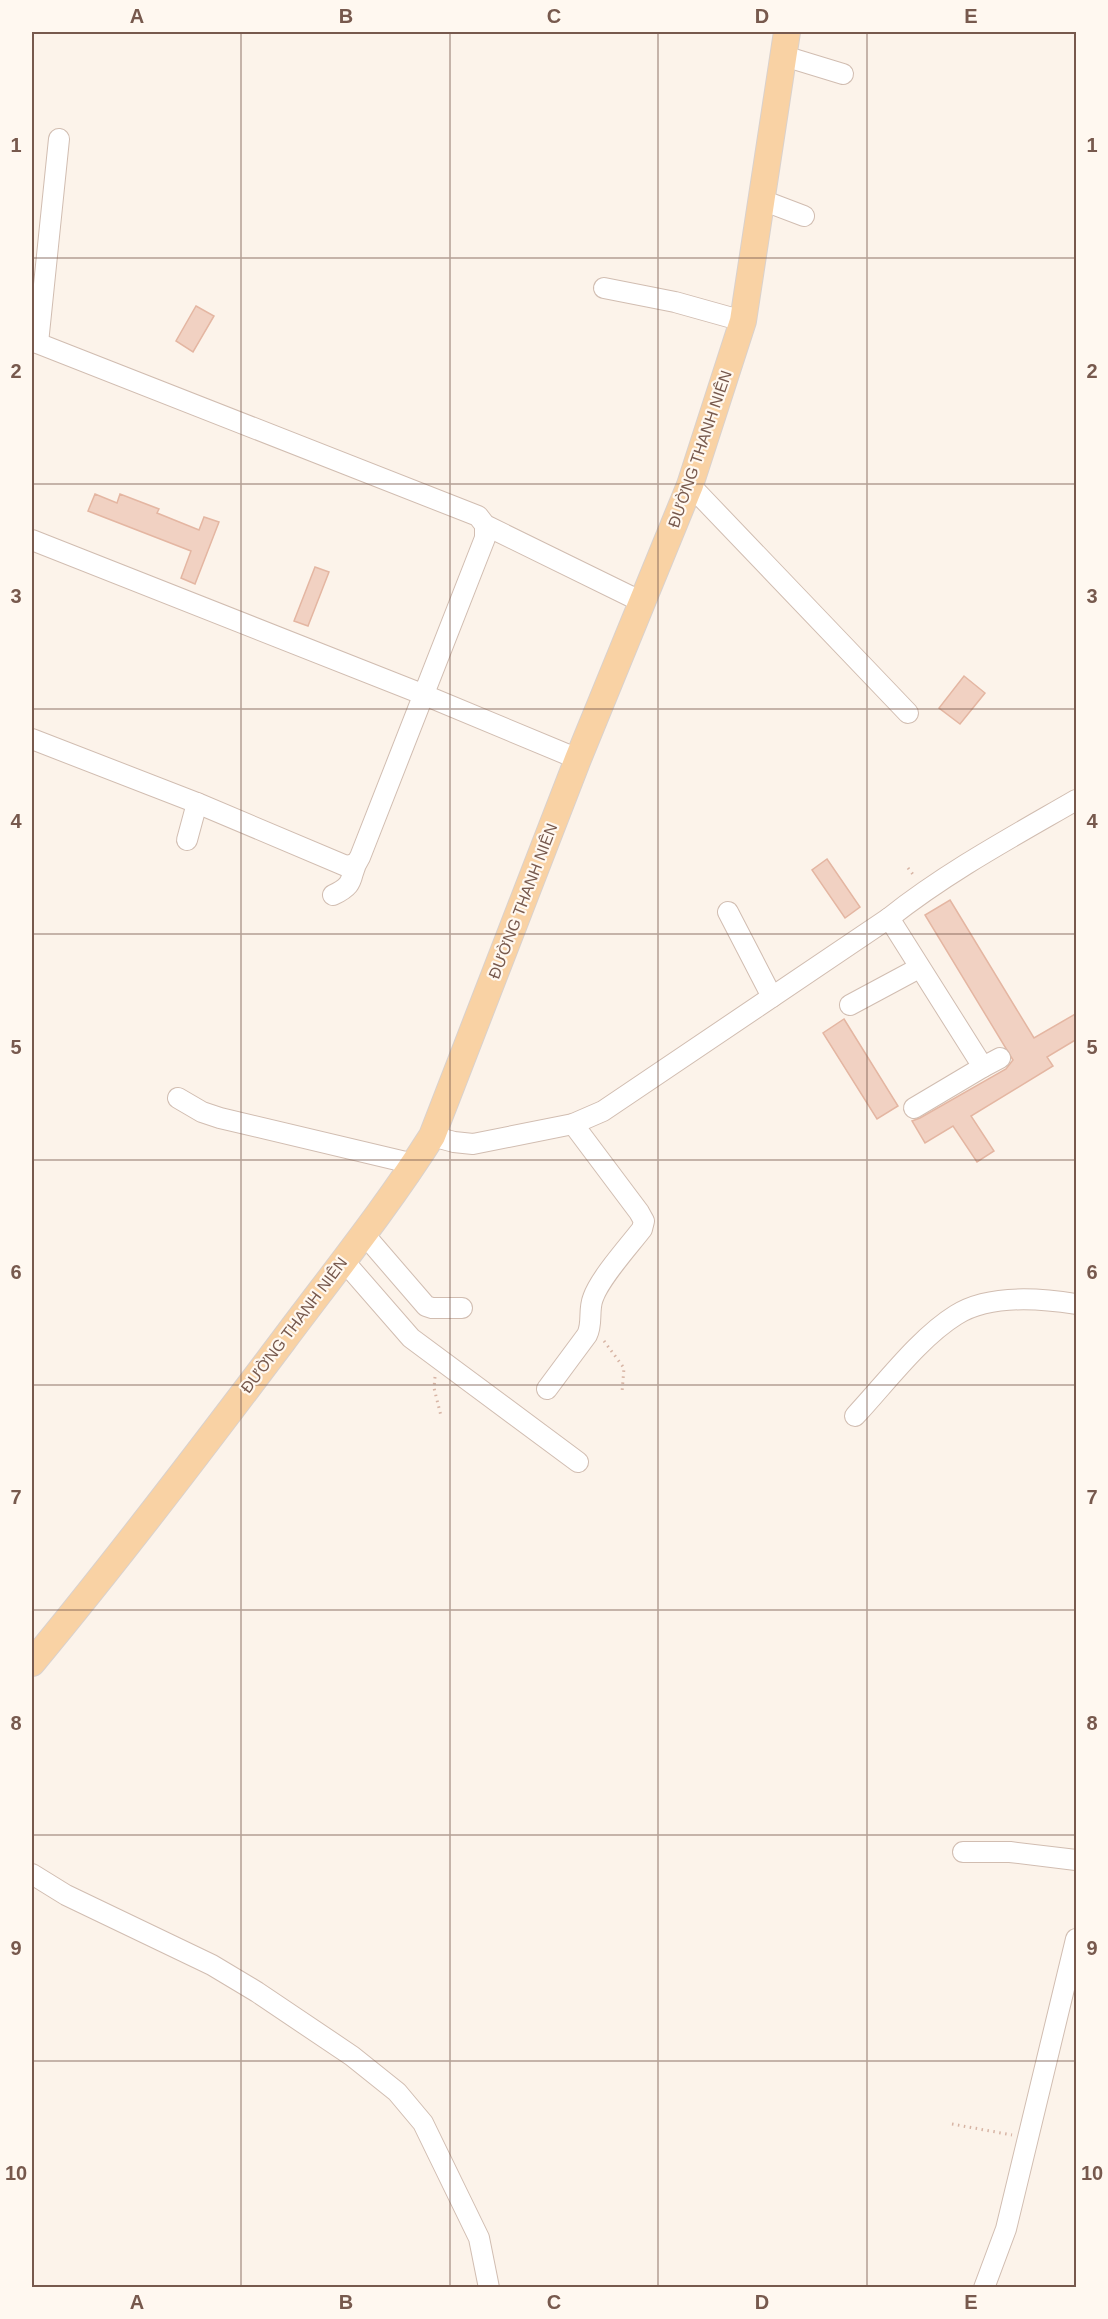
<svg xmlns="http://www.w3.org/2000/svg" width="1108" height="2319" font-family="Arial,sans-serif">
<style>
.building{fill:#f1d1c2;stroke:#e4b6a2;stroke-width:1.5}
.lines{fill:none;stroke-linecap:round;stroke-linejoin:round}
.minor-casing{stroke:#d1bdb1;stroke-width:22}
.major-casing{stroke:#d9d1cd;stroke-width:28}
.path{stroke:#d7b4a4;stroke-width:3;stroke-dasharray:1.5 4.5;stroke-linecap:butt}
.minor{stroke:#fff;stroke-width:20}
.major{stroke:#f9d2a4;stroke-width:26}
.grid{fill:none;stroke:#77594d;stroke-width:1.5;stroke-opacity:0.55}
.labels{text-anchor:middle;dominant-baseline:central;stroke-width:4.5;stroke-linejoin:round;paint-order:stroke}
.street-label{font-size:16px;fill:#77594d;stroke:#fff8f0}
.neatline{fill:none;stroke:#77594d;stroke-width:2}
.grid-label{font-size:20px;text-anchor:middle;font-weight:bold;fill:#77594d}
</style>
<rect width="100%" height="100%" fill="#fcf3ea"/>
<g class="building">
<polygon points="196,306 214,316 193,352 176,341"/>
<polygon points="95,494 117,503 120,494 159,509 157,513 199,530 204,517 219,522 195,584 181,578 191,551 88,511"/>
<polygon points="315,567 329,572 308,626 294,621"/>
<polygon points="964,676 985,693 960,724 939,708"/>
<polygon points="827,859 860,907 845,918 812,870"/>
<polygon points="950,900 1034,1038 1077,1013 1077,1039 1047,1057 1053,1066 971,1116 994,1151 977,1162 953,1126 925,1143 912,1121 920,1118 1006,1069 1013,1060 925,915"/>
<polygon points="844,1019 898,1106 877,1119 823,1033"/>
</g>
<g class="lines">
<defs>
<g id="minor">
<polyline points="784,56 843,74"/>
<polyline points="762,200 804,216"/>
<polyline points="604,288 675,302 743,321"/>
<polyline points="32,341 478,516 485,525 642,602"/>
<polyline points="38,343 59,139"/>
<polyline points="690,485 908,713"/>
<polyline points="32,540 422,694 578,759"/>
<polyline points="32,739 197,803 346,866 355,864"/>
<polyline points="187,840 197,803"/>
<path d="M 333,895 C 359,883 347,876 360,857 L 485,538 L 485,525"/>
<polyline points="728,912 772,997"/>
<polyline points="889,918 983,1067 1000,1058"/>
<polyline points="850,1005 919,968"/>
<polyline points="178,1098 202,1112 220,1118 414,1164"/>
<polyline points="914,1108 983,1067"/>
<path d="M 432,1136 L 454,1142 L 473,1144 L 573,1124 L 603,1111 L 889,918 C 947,872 1012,837 1076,800"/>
<polyline points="363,1233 426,1306 432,1308 462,1308"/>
<polyline points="343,1260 411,1338 578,1462"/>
<path d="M 547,1389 L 587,1335 C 593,1323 588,1311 593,1298 C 600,1278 628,1247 642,1229 L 644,1221 L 639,1212 L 573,1124"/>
<path d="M 855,1416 C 885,1384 919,1338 956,1315 C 989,1294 1039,1298 1076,1304"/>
<polyline points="963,1852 1010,1852 1076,1860"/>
<polyline points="32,1874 66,1895 212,1965 257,1992 352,2056 397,2092 423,2123 479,2238 489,2288"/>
<polyline points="984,2288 1006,2229 1076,1939"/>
</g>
<path id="major" d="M 32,1663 C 119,1558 201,1450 283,1341 C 333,1274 387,1207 432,1136 L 578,759 L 690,485 L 743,321 L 787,32"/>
</defs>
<use href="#minor" class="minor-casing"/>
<use href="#major" class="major-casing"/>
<g class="path">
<polyline points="908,868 915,877"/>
<polyline points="604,1341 624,1368 622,1392"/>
<polyline points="435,1377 434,1388 441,1416"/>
<polyline points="952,2124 1012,2135"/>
</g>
<use href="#minor" class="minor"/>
<use href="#major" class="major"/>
</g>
<path class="grid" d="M 241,32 L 241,2288M 450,32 L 450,2288M 658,32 L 658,2288M 867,32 L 867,2288M 32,258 L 1076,258M 32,484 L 1076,484M 32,709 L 1076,709M 32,934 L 1076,934M 32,1160 L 1076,1160M 32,1385 L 1076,1385M 32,1610 L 1076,1610M 32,1835 L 1076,1835M 32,2061 L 1076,2061"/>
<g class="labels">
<g class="street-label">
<text transform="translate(700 449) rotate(-71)">ĐƯỜNG THANH NIÊN</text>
<text transform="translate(523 901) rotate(-69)">ĐƯỜNG THANH NIÊN</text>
<text transform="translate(294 1325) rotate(-53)">ĐƯỜNG THANH NIÊN</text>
</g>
</g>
<rect width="1108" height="2319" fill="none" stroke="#fff8f0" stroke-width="66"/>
<rect x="33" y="33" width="1042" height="2253" class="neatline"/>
<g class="grid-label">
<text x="137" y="23">A</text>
<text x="346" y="23">B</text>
<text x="554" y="23">C</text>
<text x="762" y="23">D</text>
<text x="971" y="23">E</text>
<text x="16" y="152">1</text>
<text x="1092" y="152">1</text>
<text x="16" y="378">2</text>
<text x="1092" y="378">2</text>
<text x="16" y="603">3</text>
<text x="1092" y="603">3</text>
<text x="16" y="828">4</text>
<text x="1092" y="828">4</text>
<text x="16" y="1054">5</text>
<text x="1092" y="1054">5</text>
<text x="16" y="1279">6</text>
<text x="1092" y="1279">6</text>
<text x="16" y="1504">7</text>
<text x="1092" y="1504">7</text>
<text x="16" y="1730">8</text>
<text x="1092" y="1730">8</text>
<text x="16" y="1955">9</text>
<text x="1092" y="1955">9</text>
<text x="16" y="2180">10</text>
<text x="1092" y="2180">10</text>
<text x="137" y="2309">A</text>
<text x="346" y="2309">B</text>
<text x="554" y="2309">C</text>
<text x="762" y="2309">D</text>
<text x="971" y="2309">E</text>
</g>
</svg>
